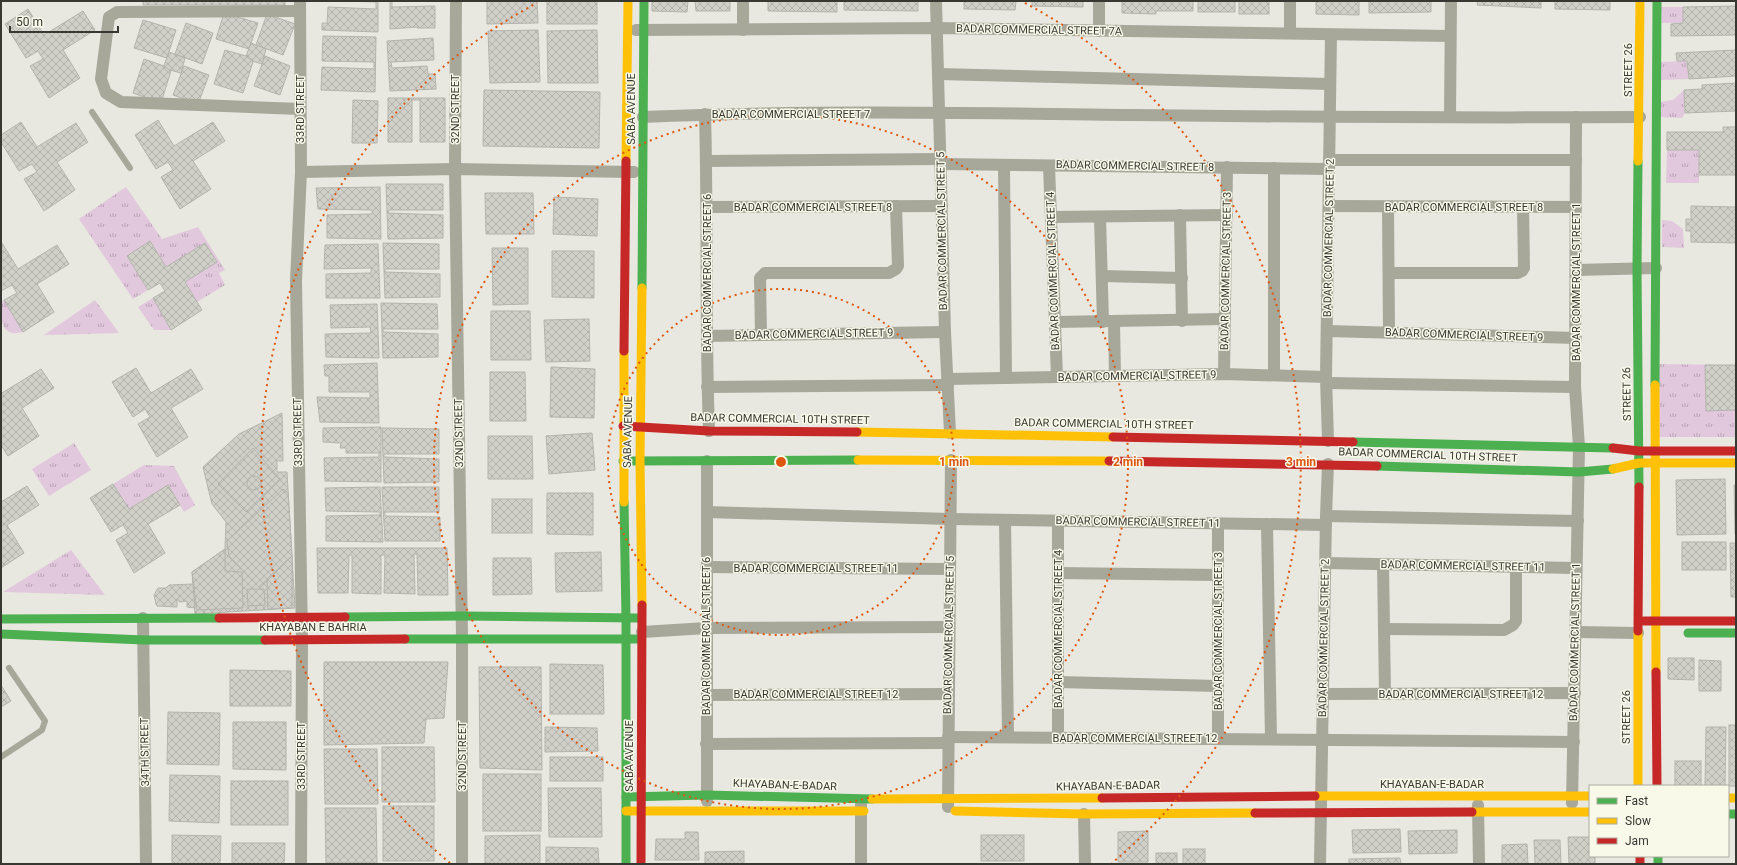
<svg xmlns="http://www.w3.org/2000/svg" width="1737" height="865" font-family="Roboto,sans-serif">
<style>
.grass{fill:url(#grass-tufts)}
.building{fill:url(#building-cross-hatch);stroke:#b4b4ae}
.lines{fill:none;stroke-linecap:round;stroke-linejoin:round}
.lane{stroke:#a7a79a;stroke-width:6}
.street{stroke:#a7a79a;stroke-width:12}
.fast{stroke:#4caf50;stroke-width:9}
.slow{stroke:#ffc107;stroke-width:9}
.jam{stroke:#c62828;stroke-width:9}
.ring{fill:none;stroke:#df570e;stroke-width:2;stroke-dasharray:2 4}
.labels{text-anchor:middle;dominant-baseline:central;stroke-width:3;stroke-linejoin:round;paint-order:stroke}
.street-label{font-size:11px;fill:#383832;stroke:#f8f9e9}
.centre{fill:#df570e;stroke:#f8f9e9;stroke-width:2}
.ring-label{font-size:12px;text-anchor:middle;font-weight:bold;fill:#df570e;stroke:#f8f9e9;stroke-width:3;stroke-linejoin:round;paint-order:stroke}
</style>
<defs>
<pattern id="grass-tufts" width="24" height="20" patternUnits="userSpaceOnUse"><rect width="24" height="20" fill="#e2c8dd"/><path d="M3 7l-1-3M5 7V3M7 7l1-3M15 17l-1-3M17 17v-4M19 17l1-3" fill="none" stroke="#b8a3b4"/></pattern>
<pattern id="building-cross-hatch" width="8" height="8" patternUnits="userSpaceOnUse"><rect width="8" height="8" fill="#d0d0c9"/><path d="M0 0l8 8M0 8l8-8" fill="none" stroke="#b3b3ad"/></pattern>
</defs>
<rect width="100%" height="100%" fill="#e8e8e0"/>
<g class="grass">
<polygon points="1661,7 1683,7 1683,23 1662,23"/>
<polygon points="1687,61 1689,79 1661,80 1661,62"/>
<polygon points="1684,90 1685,113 1682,118 1660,117 1659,102 1673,100"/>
<polygon points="1667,150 1699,150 1699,183 1666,183"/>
<polygon points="126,187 162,239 198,227 225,270 219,273 225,285 197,302 185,282 217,262 205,243 166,267 150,242 127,256 148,290 133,299 79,219"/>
<polygon points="1662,220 1672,221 1683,229 1684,248 1662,247"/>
<polygon points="153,298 171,330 154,330 138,307"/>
<path d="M 4,300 L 23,332 C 0,338 1,319 1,302 Z"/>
<polygon points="95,300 119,333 44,335"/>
<polygon points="1657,364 1736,365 1736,437 1658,437"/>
<polygon points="74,443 91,470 49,496 32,469"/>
<polygon points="144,465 174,466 195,505 184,512 168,485 129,509 113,484"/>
<polygon points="71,550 105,595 3,592"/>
</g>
<g class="building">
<rect x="143" y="1" width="142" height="4"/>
<polygon points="342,1 378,1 378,32 322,30 322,23 327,23 328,7 376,9 376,2"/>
<polygon points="390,1 404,1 392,1 392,7 435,6 435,28 417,28 418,27 390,29"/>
<polygon points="487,1 537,1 538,23 487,24"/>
<rect x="547" y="1" width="50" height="23"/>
<polygon points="652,1 688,1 687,12 652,11"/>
<polygon points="695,1 730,1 730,11 696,11"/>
<polygon points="768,1 837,1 837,12 768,11"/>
<polygon points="844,1 918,1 918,11 844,10"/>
<polygon points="964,1 1016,1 1015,10 964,9"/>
<polygon points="1032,1 1083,1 1083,7 1032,6"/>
<polygon points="1122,1 1193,1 1193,11 1156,11 1156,14 1122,13"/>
<rect x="1198" y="1" width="37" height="11"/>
<rect x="1239" y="1" width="30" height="13"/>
<polygon points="1316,1 1359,1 1359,15 1316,14"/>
<polygon points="1369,1 1431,1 1431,12 1369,13"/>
<polygon points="1478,1 1541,1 1541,8 1477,5"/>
<polygon points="1555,1 1610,1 1610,10 1555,9"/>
<polygon points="1736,6 1736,35 1671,36 1671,24 1683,23 1683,7"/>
<polygon points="28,9 44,35 83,11 95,30 63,50 80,78 49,98 30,66 43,59 38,51 26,58 5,24"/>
<polygon points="224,13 258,23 249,49 216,39"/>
<polygon points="267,14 295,24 283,55 256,45"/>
<polygon points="143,20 176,30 167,58 134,48"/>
<polygon points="186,23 213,33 202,64 175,54"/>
<polygon points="538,30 540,82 490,83 488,31"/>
<polygon points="597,30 598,83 548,83 547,31"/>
<polygon points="323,36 376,37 375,92 321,90 322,67 374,69 374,62 322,61"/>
<polygon points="433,38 434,60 391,62 392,68 427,66 428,74 435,74 436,89 390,91 387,41"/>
<polygon points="251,43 266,49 262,64 245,59"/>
<polygon points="225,50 246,56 253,62 243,93 214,84"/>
<polygon points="1736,50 1736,76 1689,79 1687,61 1677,61 1676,53"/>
<polygon points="169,52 185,58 181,73 163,68"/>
<polygon points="265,56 290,66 280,95 254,86"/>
<polygon points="144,59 164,66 171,71 161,103 133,93"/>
<polygon points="184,66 209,75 198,104 173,95"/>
<polygon points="1736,83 1736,111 1685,113 1684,90 1702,89 1702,85"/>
<polygon points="484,90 600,92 599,148 483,146"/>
<polygon points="388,98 445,98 445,142 420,142 420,100 412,100 412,142 388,142"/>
<polygon points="353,100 378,101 377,143 352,143"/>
<polygon points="158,120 174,146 213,122 225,141 193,161 211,189 180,209 161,177 173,170 168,162 156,169 135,135"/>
<polygon points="21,122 37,147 76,123 88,142 57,162 75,190 44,211 24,179 37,172 32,164 19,171 1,142 1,135"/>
<polygon points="1723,127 1736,127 1736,175 1699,175 1699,150 1667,150 1667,132 1723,132"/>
<polygon points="386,184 443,184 443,210 389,210 388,213 443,215 443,238 388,239"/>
<polygon points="380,187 381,239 327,238 327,215 372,214 372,210 318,209 316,188"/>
<polygon points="485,193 533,193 534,234 486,234"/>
<polygon points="554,197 598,199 597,236 553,234"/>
<polygon points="1691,206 1736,207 1736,243 1691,242 1691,231 1686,231 1686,219 1691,219"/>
<polygon points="150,241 166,267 205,243 217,262 185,282 202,310 171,330 153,298 165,291 160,283 148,290 127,256"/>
<polygon points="2,243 18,269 57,245 69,264 37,284 54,312 23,332 4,300 17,293 12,285 1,291"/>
<polygon points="383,243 439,244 439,269 385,269 385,272 440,274 440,297 385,298"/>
<polygon points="378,244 380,298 326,298 326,274 371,273 371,268 324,269 325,245"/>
<polygon points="492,248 528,248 528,304 493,305"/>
<polygon points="552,251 594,251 594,298 552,297"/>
<polygon points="381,303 437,304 438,329 383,329 383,332 438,334 438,357 383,358"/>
<polygon points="377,304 379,358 326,357 325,334 371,333 370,327 331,328 330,305"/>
<polygon points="491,311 530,311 531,360 491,360"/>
<polygon points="589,319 590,361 546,362 544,320"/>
<polygon points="377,363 379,423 320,422 317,397 370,398 370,392 329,392 329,376 325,376 324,365"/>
<polygon points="1705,365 1736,365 1736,410 1706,411"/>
<polygon points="551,367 595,369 594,418 550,417"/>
<polygon points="136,368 151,393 191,369 203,389 171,408 188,437 157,457 138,424 150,417 145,409 133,417 112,382"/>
<polygon points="41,369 54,388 22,408 39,436 8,456 1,445 1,391 2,393"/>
<polygon points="490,372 525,372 526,421 490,421"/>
<polygon points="282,413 283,461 277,461 277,472 287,472 295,608 195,614 192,572 225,549 226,522 212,504 203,467 239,434"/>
<polygon points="381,427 381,482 325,481 324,458 379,457 379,453 346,453 346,448 340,448 341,443 323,442 323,428"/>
<polygon points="382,428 439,429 439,454 384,454 384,457 439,459 439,482 384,483"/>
<polygon points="592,433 595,470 549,474 546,436"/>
<polygon points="488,436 532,436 533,479 488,479"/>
<polygon points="253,448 280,479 246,512 218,484"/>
<circle cx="254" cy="483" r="7"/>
<polygon points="1725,479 1726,534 1677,535 1676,480"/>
<polygon points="113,484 129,509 168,485 180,505 148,524 165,553 134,573 116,540 128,533 123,525 111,532 90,498"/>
<polygon points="1736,484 1736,534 1735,534 1734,485"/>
<polygon points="27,486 39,505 7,525 24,553 1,568 1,502"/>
<polygon points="380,487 383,542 326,541 326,516 380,515 380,512 326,511 325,488"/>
<polygon points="382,487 439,487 439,512 385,512 385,516 440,517 440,541 385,541"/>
<polygon points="283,489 288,493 292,556 259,587 229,556 227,541"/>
<polygon points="547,493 593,493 593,535 547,534"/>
<rect x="492" y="499" width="40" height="34"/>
<rect x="1682" y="542" width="44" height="28"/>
<polygon points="1730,543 1736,543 1736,597 1731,597"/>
<polygon points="317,548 447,548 448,595 418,595 417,554 414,554 415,594 384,593 385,555 381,555 381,594 352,593 352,555 349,555 348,593 318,593"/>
<polygon points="225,549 225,571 242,572 243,608 197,610 192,572"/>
<polygon points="601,552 602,591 556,592 555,553"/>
<polygon points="292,556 292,608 268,609 267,579"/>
<polygon points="493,558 531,558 532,594 493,595"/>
<polygon points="193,584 195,608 187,607 187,601 179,602 179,600 177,600 177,607 157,606 156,604 154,595 158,588 166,588 169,585"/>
<polygon points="247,589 264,589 265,605 248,606"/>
<polygon points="1668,658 1694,658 1694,680 1668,679"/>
<polygon points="1699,660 1721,661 1721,691 1699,691"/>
<polygon points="324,662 448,662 444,718 426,719 424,743 324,745"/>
<polygon points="550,664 603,665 604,714 550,714"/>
<polygon points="479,667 541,667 542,770 480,768"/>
<polygon points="230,670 291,671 291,706 230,706"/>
<polygon points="1,685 11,701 1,707"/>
<polygon points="168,712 220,713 219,765 167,764"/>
<polygon points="233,722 286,722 286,770 233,769"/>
<rect x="1729" y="725" width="7" height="61"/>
<polygon points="545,727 597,728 598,751 545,752"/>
<polygon points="1706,727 1726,727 1725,786 1705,786"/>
<polygon points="382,747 434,747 435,802 382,802"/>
<polygon points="324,749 377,749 378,804 325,804"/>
<rect x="550" y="757" width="53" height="24"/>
<rect x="1675" y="761" width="26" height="25"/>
<rect x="483" y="774" width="58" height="57"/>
<polygon points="170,775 220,776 219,823 169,821"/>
<rect x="231" y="781" width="57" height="44"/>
<polygon points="548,788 601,788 602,837 549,837"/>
<rect x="383" y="806" width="51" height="55"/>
<polygon points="325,808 376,808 377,863 326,863"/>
<polygon points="1400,829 1401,852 1353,853 1352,830"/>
<polygon points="1457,830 1457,853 1409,854 1408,831"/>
<polygon points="1148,831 1148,862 1118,862 1118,832"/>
<polygon points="685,832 698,832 699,860 655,860 656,839 685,839"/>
<polygon points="172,835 221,836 220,864 172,864"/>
<polygon points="540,835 540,864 485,864 485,836"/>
<rect x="981" y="835" width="43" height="26"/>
<polygon points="1568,837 1590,837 1590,856 1595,856 1595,864 1569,864"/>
<polygon points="1534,840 1560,840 1561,864 1535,864"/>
<polygon points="232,843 285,843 284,864 232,864"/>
<polygon points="1527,844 1528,864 1502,864 1502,845"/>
<polygon points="546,847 598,848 599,864 546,864"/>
<rect x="1183" y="849" width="22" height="15"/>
<polygon points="744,851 744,864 705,864 705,852"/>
<rect x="1156" y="853" width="21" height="11"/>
<polygon points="1400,858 1401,864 1349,864 1349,859"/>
</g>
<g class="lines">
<g class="lane">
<polyline points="92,112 130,168"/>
<polyline points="1,757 42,730 45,721 9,668"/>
</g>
<g class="street">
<polyline points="300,1 301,172 296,281 302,640 301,864"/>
<polyline points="456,1 455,169 462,638 462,864"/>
<polyline points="936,1 945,332 950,433"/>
<polyline points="1099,1 1099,31"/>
<polyline points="636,30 936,28 1450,36"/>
<polyline points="743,30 743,1"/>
<polyline points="1290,33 1290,1"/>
<polyline points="938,74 1330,84"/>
<polyline points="300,109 121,102 106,93 101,79 109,17 117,12 300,11"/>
<path d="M 705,114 C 708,220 705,326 709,431"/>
<path d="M 643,117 C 807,110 971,113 1134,115 C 1303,117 1471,118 1640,117"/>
<polyline points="1450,117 1451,1"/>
<polyline points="1329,160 1576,160"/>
<polyline points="706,161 941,159"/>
<polyline points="941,164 1329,169"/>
<polyline points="1004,165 1006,378"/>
<polyline points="1049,166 1057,377"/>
<polyline points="1274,168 1274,375"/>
<polyline points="301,172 455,169 634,172"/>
<polyline points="1329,206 1576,207"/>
<polyline points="708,207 942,206"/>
<polyline points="1388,207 1389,333"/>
<polyline points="1180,215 1182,321"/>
<polyline points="1051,217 1227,215"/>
<polyline points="1100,217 1103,322"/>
<polyline points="1576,270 1656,268"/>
<polyline points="1389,273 1518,273 1522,271 1524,268 1523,207"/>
<polyline points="1102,276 1182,278"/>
<polyline points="1055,322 1224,319"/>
<polyline points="1114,322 1115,376"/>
<polyline points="1328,331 1576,338"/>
<polyline points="761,335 760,278 765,273 889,273 896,269 898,266 896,206"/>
<polyline points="707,336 945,332"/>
<polyline points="1224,374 1227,167"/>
<polyline points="948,379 1224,374 1326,377"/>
<polyline points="1327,383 1575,387"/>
<polyline points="707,387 948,385"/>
<polyline points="1328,441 1326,377 1331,35"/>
<polyline points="707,512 950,519 1326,525"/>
<polyline points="1326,516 1578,521"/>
<polyline points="1005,520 1008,737"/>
<polyline points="1218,524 1218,739"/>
<polyline points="1267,524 1271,739"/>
<polyline points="1325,563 1576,568"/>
<polyline points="1383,564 1385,694"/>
<polyline points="706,567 949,569"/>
<polyline points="1058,573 1218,575"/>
<polyline points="143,618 146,864"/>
<polyline points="1384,629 1504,630 1513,625 1516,621 1516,567"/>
<polyline points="642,632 707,628 949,627"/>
<polyline points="1576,632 1638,633"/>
<polyline points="1058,682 1218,686"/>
<polyline points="1324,694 1575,693"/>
<polyline points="707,695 948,694"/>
<polyline points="948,737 1574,742"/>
<polyline points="1058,738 1058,521"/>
<polyline points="706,744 948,743"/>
<polyline points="707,801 707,461"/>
<polyline points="1572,803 1579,447 1575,387 1576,117"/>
<polyline points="1478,805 1479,864"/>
<polyline points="948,807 951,460"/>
<polyline points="1084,814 1085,864"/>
<polyline points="861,864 861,805"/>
<polyline points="1320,864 1326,516 1328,464"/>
</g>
<g class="fast">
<polyline points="1638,161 1637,269 1639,487"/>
<polyline points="642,288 644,1"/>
<polyline points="1655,385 1657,1"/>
<polyline points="1353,442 1613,448"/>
<polyline points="623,461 858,460"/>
<polyline points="1377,466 1579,472 1613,469"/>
<polyline points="624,502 626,618 626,864"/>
<polyline points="345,617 462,616 637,618"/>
<polyline points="1,619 219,618"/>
<polyline points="1688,633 1736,633"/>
<polyline points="1,634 144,640 265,640"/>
<polyline points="405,639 637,639"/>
<polyline points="626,797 707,795 872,799"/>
<polyline points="1728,814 1736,814"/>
<polyline points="1658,856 1658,864"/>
</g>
<g class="slow">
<polyline points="626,161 628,1"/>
<polyline points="1638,161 1640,1"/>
<polyline points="642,288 640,461 642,605"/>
<polyline points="1655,385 1656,672"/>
<polyline points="857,432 1113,437"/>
<polyline points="858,460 1109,461"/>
<polyline points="1613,469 1639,463 1736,463"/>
<polyline points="624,502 624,351"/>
<polyline points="1638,786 1638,631"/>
<polyline points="1315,796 1590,796"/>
<polyline points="1728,798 1736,798"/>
<polyline points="872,799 1102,798"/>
<polyline points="626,811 864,811"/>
<polyline points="955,811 1084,814 1255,813"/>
<polyline points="1472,812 1590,812"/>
</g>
<g class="jam">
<polyline points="624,351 626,161"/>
<polyline points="623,426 709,431 857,432"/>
<polyline points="1113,437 1353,442"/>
<polyline points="1613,448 1639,451 1736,451"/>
<polyline points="1109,461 1377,466"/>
<polyline points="219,618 345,617"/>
<polyline points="1644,621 1736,621"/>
<polyline points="1638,631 1639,487"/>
<polyline points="265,640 405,639"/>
<polyline points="1656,672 1657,786"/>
<polyline points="1102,798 1315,796"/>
<polyline points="1255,813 1472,812"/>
<polyline points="1640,856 1640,864"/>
<polyline points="641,864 642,605"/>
</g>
</g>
<g class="ring">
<circle cx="781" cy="462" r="173"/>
<circle cx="781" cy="462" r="347"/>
<path d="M450 863A520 520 0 0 1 537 3M1025 3A520 520 0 0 1 1112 863"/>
</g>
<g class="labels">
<g class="street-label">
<text transform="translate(1039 30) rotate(1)">BADAR COMMERCIAL STREET 7A</text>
<text transform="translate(1628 70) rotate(-90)">STREET 26</text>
<text transform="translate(300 109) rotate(-90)">33RD STREET</text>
<text transform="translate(455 109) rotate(-90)">32ND STREET</text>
<text transform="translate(631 109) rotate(-90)">SABA AVENUE</text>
<text x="791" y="114">BADAR COMMERCIAL STREET 7</text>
<text transform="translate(1135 166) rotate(1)">BADAR COMMERCIAL STREET 8</text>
<text x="813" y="207">BADAR COMMERCIAL STREET 8</text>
<text x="1464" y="207">BADAR COMMERCIAL STREET 8</text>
<text transform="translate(942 231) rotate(-91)">BADAR COMMERCIAL STREET 5</text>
<text transform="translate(1329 238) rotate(-89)">BADAR COMMERCIAL STREET 2</text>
<text transform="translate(1053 271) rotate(-92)">BADAR COMMERCIAL STREET 4</text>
<text transform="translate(1226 271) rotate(-89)">BADAR COMMERCIAL STREET 3</text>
<text transform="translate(707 273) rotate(-90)">BADAR COMMERCIAL STREET 6</text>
<text transform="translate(1576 282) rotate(-90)">BADAR COMMERCIAL STREET 1</text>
<text transform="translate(814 334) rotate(-1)">BADAR COMMERCIAL STREET 9</text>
<text transform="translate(1464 335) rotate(2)">BADAR COMMERCIAL STREET 9</text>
<text transform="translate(1137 376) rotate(-1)">BADAR COMMERCIAL STREET 9</text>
<text transform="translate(1627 394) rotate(-91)">STREET 26</text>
<text transform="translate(780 419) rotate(1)">BADAR COMMERCIAL 10TH STREET</text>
<text transform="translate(1104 424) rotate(1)">BADAR COMMERCIAL 10TH STREET</text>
<text transform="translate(298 432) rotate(-91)">33RD STREET</text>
<text transform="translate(628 432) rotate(-89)">SABA AVENUE</text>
<text transform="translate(459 433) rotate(-91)">32ND STREET</text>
<text transform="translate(1428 455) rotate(2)">BADAR COMMERCIAL 10TH STREET</text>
<text transform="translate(1138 522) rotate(1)">BADAR COMMERCIAL STREET 11</text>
<text transform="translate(1463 566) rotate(1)">BADAR COMMERCIAL STREET 11</text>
<text x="816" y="568">BADAR COMMERCIAL STREET 11</text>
<text x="313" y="627">KHAYABAN E BAHRIA</text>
<text transform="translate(1058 629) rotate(-90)">BADAR COMMERCIAL STREET 4</text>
<text transform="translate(1218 631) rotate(-90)">BADAR COMMERCIAL STREET 3</text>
<text transform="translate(949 635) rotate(-89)">BADAR COMMERCIAL STREET 5</text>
<text transform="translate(706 636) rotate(-90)">BADAR COMMERCIAL STREET 6</text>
<text transform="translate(1324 638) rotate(-89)">BADAR COMMERCIAL STREET 2</text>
<text transform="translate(1575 642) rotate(-89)">BADAR COMMERCIAL STREET 1</text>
<text x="816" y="694">BADAR COMMERCIAL STREET 12</text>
<text x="1461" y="694">BADAR COMMERCIAL STREET 12</text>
<text transform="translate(1626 717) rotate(-90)">STREET 26</text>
<text x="1135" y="738">BADAR COMMERCIAL STREET 12</text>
<text transform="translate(145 752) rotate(-91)">34TH STREET</text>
<text transform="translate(301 756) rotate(-90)">33RD STREET</text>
<text transform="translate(462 756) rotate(-90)">32ND STREET</text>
<text transform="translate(629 756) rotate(-90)">SABA AVENUE</text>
<text x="1432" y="784">KHAYABAN-E-BADAR</text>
<text transform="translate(785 785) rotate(2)">KHAYABAN-E-BADAR</text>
<text transform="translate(1108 786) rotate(-1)">KHAYABAN-E-BADAR</text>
</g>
</g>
<circle cx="781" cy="462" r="6" class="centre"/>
<g class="ring-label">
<text x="954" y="466">1 min</text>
<text x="1128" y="466">2 min</text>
<text x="1301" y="466">3 min</text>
</g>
<rect width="1737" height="865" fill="none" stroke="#383832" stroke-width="4"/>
<rect x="1589" y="785" width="140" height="72" fill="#f8f9e9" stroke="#abaca0"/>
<rect x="1597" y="798" width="20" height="6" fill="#4caf50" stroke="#abaca0"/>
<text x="1625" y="805" font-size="12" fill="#383832">Fast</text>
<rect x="1597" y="818" width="20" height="6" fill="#ffc107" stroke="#abaca0"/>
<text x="1625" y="825" font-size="12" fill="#383832">Slow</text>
<rect x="1597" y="838" width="20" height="6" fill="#c62828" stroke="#abaca0"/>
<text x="1625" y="845" font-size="12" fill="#383832">Jam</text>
<path d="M10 26v6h108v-6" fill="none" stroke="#383832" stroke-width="2"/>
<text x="16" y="26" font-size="12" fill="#383832" stroke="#f8f9e9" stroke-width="3" paint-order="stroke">50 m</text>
</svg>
